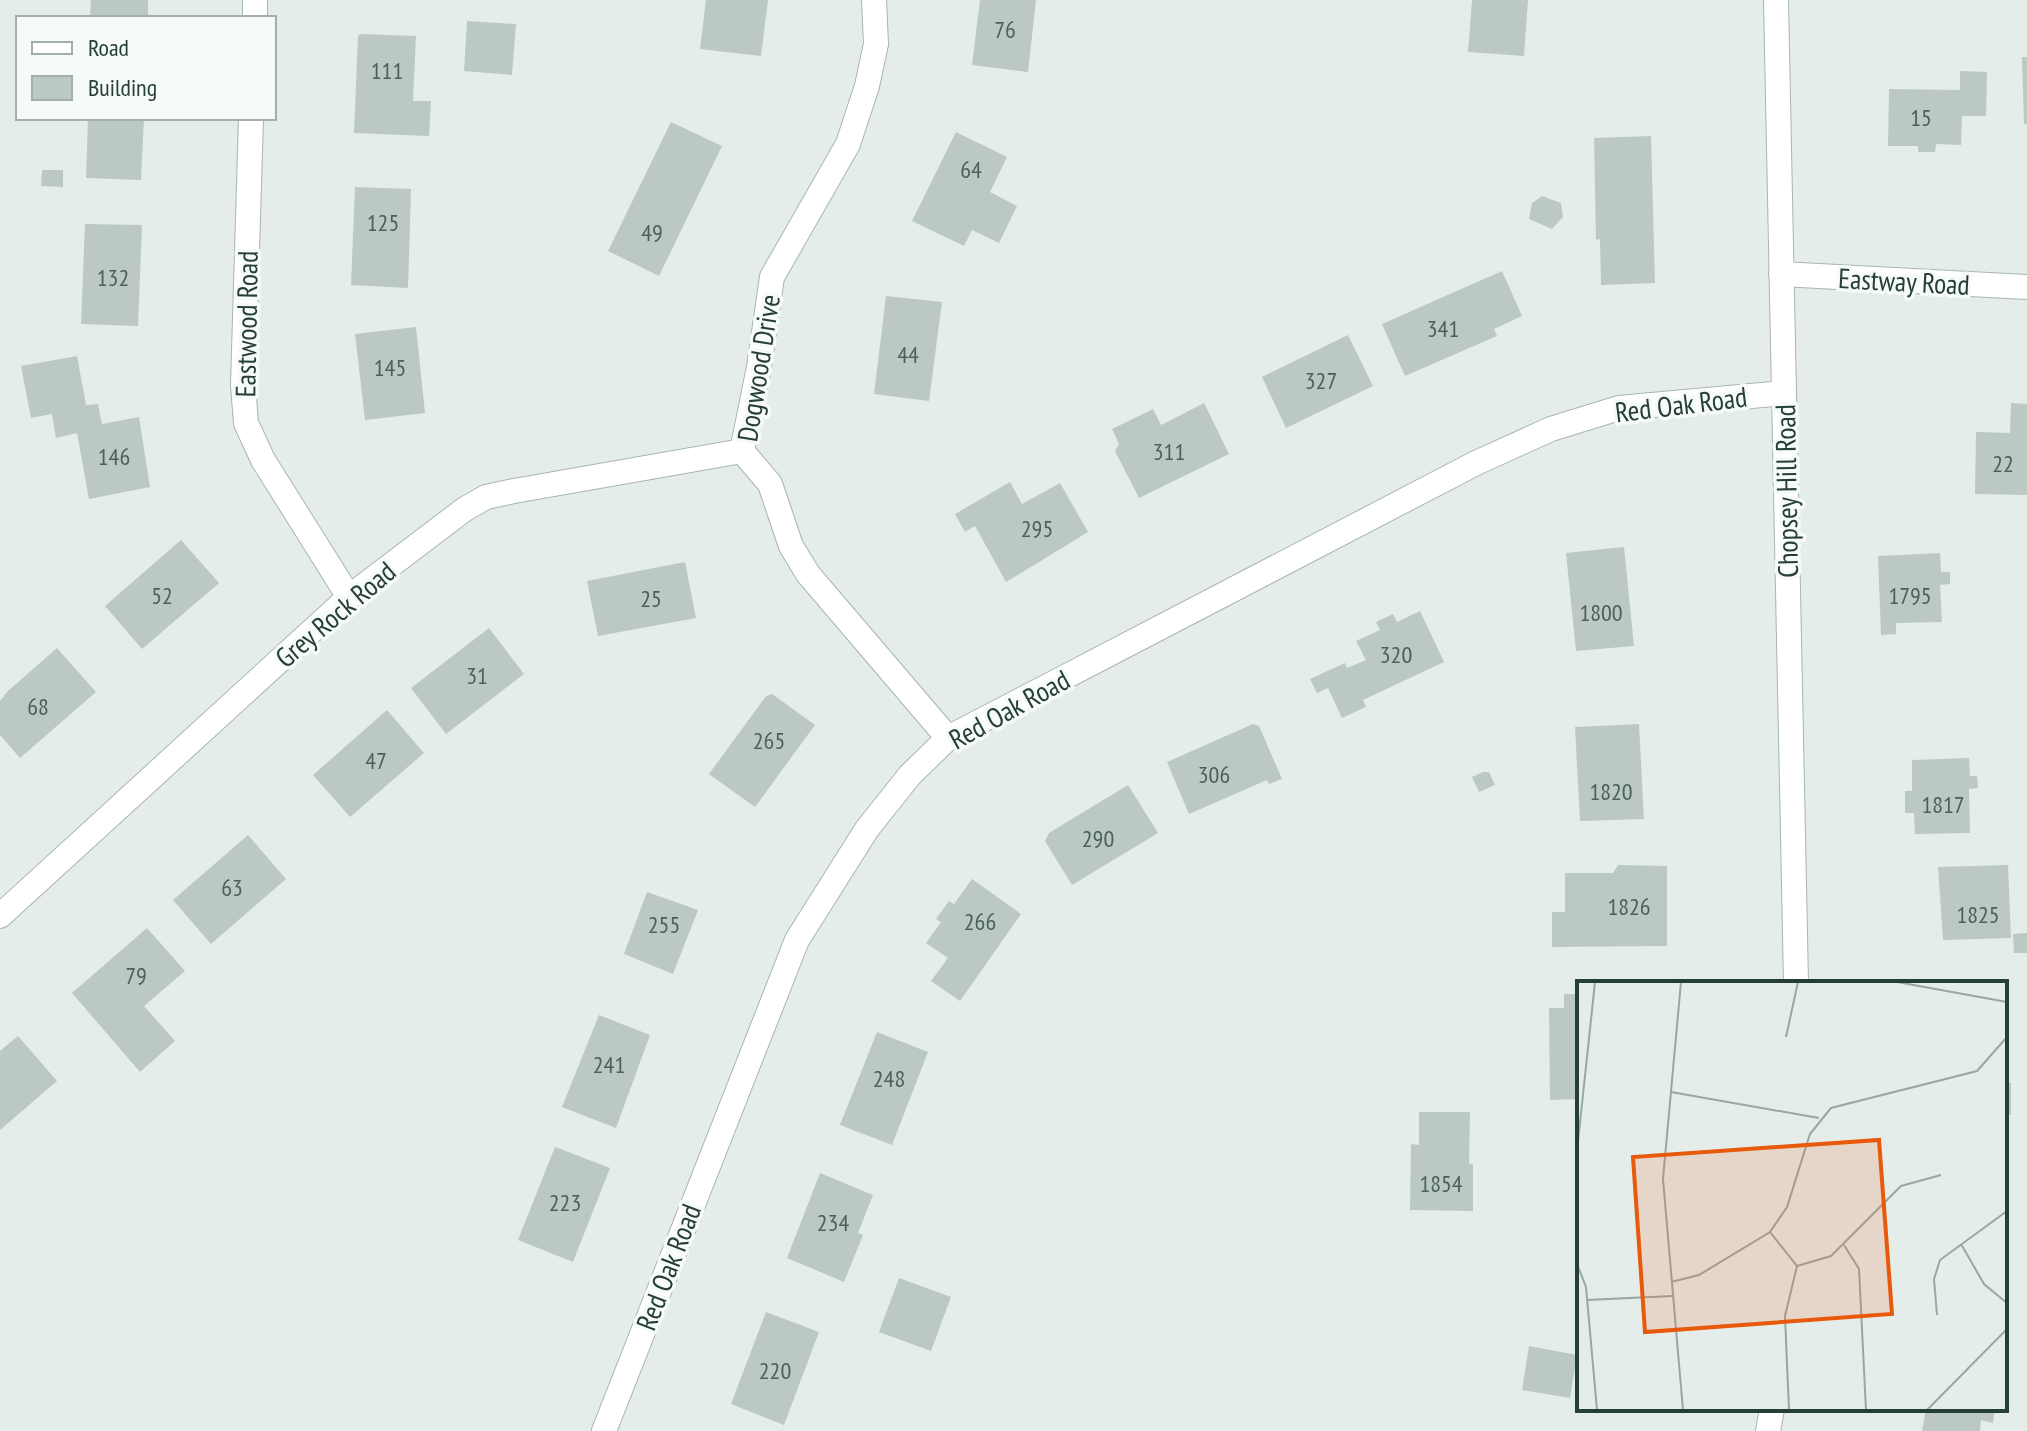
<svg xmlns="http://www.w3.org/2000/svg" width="2027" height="1431" font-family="'PT Sans Narrow',sans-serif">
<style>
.building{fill:#bbc8c4}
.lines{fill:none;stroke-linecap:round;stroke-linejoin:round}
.minor-casing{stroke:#a8b5b2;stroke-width:26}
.minor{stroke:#fff;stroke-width:24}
.labels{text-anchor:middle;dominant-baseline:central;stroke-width:7;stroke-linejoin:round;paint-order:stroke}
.number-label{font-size:24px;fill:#4a605c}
.street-label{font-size:28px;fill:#253e3a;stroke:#f6faf8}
.inset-road{fill:none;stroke:#98a7a4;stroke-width:2}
.view{fill:#e8590c;fill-opacity:0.15;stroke:#e8590c;stroke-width:4}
.inset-edge{fill:none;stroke:#253e3a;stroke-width:4}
</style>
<rect width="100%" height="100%" fill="#e5edea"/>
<g class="building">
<polygon points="91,0 148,0 148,18 90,18"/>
<polygon points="706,0 768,0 761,56 700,49"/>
<polygon points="980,0 1036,0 1028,72 972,65"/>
<polygon points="1472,0 1528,0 1524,56 1468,52"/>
<polygon points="467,21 516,24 512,75 464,71"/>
<polygon points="361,34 416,36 413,101 431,101 429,136 354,133 358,36"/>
<polygon points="2022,57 2027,57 2027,124 2024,124"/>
<polygon points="1960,71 1987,72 1986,116 1962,116 1961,145 1936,144 1935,152 1918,152 1918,146 1888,146 1889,89 1960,90"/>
<polygon points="88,118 144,118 141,180 86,178"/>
<polygon points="671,122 722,146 659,276 608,251"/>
<polygon points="956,132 1007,157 990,192 1017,206 999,243 972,230 964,246 912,221"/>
<polygon points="1651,136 1655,283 1601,285 1600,239 1596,240 1594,138"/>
<polygon points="42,170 63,170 63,187 41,186"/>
<polygon points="355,187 411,189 408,288 351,285"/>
<polygon points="1542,196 1561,203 1563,217 1552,229 1529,219 1532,203"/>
<polygon points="85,224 142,225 138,326 81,324"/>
<polygon points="1502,271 1522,316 1494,329 1497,336 1405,376 1382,324"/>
<polygon points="886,296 942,302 929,401 874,394"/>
<polygon points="416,327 425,413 365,420 355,334"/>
<polygon points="1348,335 1373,386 1286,428 1262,377"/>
<polygon points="77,356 86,405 98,404 102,424 139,417 150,487 89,499 77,433 56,438 52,414 31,418 21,366"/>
<polygon points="1204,403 1229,454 1139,498 1115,451 1119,444 1112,429 1153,409 1161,425"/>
<polygon points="2011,403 2027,404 2027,495 1975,494 1976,432 2010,433"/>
<polygon points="1010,482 1022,504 1060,483 1088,532 1006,582 975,526 965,532 955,514"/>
<polygon points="181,540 219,583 142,649 105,606"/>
<polygon points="1624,547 1634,646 1576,651 1566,553"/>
<polygon points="1940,553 1941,572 1950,572 1950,584 1940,585 1942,622 1896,623 1896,634 1881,635 1878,556"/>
<polygon points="685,562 696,618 598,636 587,581"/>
<polygon points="1420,611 1444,662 1363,700 1366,707 1342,718 1328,688 1317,693 1310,679 1345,663 1347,668 1366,660 1356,641 1380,630 1376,622 1393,614 1397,622"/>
<polygon points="489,628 524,674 446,734 411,688"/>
<polygon points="57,648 96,692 20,758 0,735 0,701 8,691"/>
<polygon points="772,694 815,725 755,807 709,774 766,696"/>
<polygon points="387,710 424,753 350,817 313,775"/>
<polygon points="1253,724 1259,726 1282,779 1269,784 1267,780 1189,814 1167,762"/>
<polygon points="1639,724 1644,819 1580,821 1575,727"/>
<polygon points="1969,758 1970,776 1977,776 1978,788 1969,789 1970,833 1915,834 1914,813 1905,813 1905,791 1912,791 1912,760"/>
<polygon points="1483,772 1489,772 1495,785 1479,792 1472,777"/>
<polygon points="1128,785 1158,833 1072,885 1045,841 1049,833"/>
<polygon points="248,835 286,879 211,944 173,900"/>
<polygon points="1618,865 1667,866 1667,946 1552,947 1552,912 1565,912 1565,873 1613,873"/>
<polygon points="2008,865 2011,938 1943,940 1938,867"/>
<polygon points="972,879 1021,914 960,1001 931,981 948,958 926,943 941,922 936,919 949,901 954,904"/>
<polygon points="647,892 698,910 673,974 624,954"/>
<polygon points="147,928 185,971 144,1006 175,1041 140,1072 72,993"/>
<polygon points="2027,933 2027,953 2014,953 2013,934"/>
<polygon points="1564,994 1579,994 1579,1099 1550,1100 1549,1008 1564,1008"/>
<polygon points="599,1015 650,1035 616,1128 562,1107"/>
<polygon points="877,1032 928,1052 892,1145 840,1125"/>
<polygon points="18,1036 57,1081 0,1130 0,1051"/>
<rect x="2005" y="1083" width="6" height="32"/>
<polygon points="1419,1112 1470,1112 1469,1164 1473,1164 1473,1211 1410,1210 1411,1144 1419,1145"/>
<polygon points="555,1147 610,1168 573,1262 518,1240"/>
<polygon points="820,1173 873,1195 858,1233 863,1235 844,1282 787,1258"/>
<polygon points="899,1278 951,1297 931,1351 879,1332"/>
<polygon points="766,1312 819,1332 784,1425 731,1404"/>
<polygon points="1529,1346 1577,1355 1570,1398 1522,1390"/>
<polygon points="1926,1409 1995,1409 1993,1423 1981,1420 1980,1431 1922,1431"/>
</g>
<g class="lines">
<defs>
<g id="minor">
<polyline points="1776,0 1796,983"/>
<polyline points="255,18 255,0"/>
<polyline points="251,118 243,385 246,423 263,460 349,597"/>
<polyline points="1781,274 2027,287"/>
<polyline points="742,451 759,367 772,277 848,144 867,86 876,44 874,0"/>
<polyline points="742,451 770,484 791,546 808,574 948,738"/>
<polyline points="0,916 349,597 465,509 486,497 514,491 742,451"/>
<polyline points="604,1431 797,940 867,829 910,775 948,738 1476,463 1551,429 1619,408 1784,393"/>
<polyline points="1768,1431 1772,1409"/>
</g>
</defs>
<use href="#minor" class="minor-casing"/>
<use href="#minor" class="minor"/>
</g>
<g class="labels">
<g class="number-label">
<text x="1005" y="29">76</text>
<text x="387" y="70">111</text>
<text x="1921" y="117">15</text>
<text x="971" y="169">64</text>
<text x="383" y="222">125</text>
<text x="652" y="232">49</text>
<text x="113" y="277">132</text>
<text x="1443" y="328">341</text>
<text x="908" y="354">44</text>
<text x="390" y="367">145</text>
<text x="1321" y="380">327</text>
<text x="1169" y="451">311</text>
<text x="114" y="456">146</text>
<text x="2003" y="463">22</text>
<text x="1037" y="528">295</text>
<text x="162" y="595">52</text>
<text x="1910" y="595">1795</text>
<text x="651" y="598">25</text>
<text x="1601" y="612">1800</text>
<text x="1396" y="654">320</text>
<text x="477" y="675">31</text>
<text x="38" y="706">68</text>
<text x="769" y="740">265</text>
<text x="376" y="760">47</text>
<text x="1214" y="774">306</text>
<text x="1611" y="791">1820</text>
<text x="1943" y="804">1817</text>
<text x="1098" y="838">290</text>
<text x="232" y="887">63</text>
<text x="1629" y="906">1826</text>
<text x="1978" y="914">1825</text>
<text x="980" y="921">266</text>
<text x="664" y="924">255</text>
<text x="136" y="975">79</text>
<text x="609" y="1064">241</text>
<text x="889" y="1078">248</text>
<text x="1441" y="1183">1854</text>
<text x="565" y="1202">223</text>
<text x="833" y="1222">234</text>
<text x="775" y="1370">220</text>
</g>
<g class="street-label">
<text transform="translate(1904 281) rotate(3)">Eastway Road</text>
<text transform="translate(246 324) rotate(-89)">Eastwood Road</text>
<text transform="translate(758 368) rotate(-81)">Dogwood Drive</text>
<text transform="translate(1681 404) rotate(-7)">Red Oak Road</text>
<text transform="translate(1786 491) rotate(-91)">Chopsey Hill Road</text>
<text transform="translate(335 614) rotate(-40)">Grey Rock Road</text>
<text transform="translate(1009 709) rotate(-29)">Red Oak Road</text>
<text transform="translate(668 1267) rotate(-69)">Red Oak Road</text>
</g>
</g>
<g transform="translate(1577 981)">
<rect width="430" height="430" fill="#e5edea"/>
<path class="inset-road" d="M 104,1 L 86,198 L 106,429M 320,1 L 430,21M 209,56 L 221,1M 94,111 L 242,137M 0,170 L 18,1M 193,251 L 220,285 L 208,335 L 212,429M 384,263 L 407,303 L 430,322M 267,264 L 282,288 L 289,429M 0,283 L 9,306 L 20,429M 220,285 L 254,275 L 324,205 L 364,194M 94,301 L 122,294 L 193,251 L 210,226 L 233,153 L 254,127 L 400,90 L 430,56M 10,319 L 95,315M 360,334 L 357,298 L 363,279 L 430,230M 350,429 L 430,348"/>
<path class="view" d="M 302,159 L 315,333 L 68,351 L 56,176 Z"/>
<rect width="430" height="430" class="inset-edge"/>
</g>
<rect x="16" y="16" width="260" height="104" fill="#f6faf8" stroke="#a2afac" stroke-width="2"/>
<rect x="32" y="42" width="40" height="12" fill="#ffffff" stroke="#a2afac" stroke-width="2"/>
<text x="88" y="56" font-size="24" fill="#253e3a">Road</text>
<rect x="32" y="76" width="40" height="24" fill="#bbc8c4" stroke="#a2afac" stroke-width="2"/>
<text x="88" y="96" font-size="24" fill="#253e3a">Building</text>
</svg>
